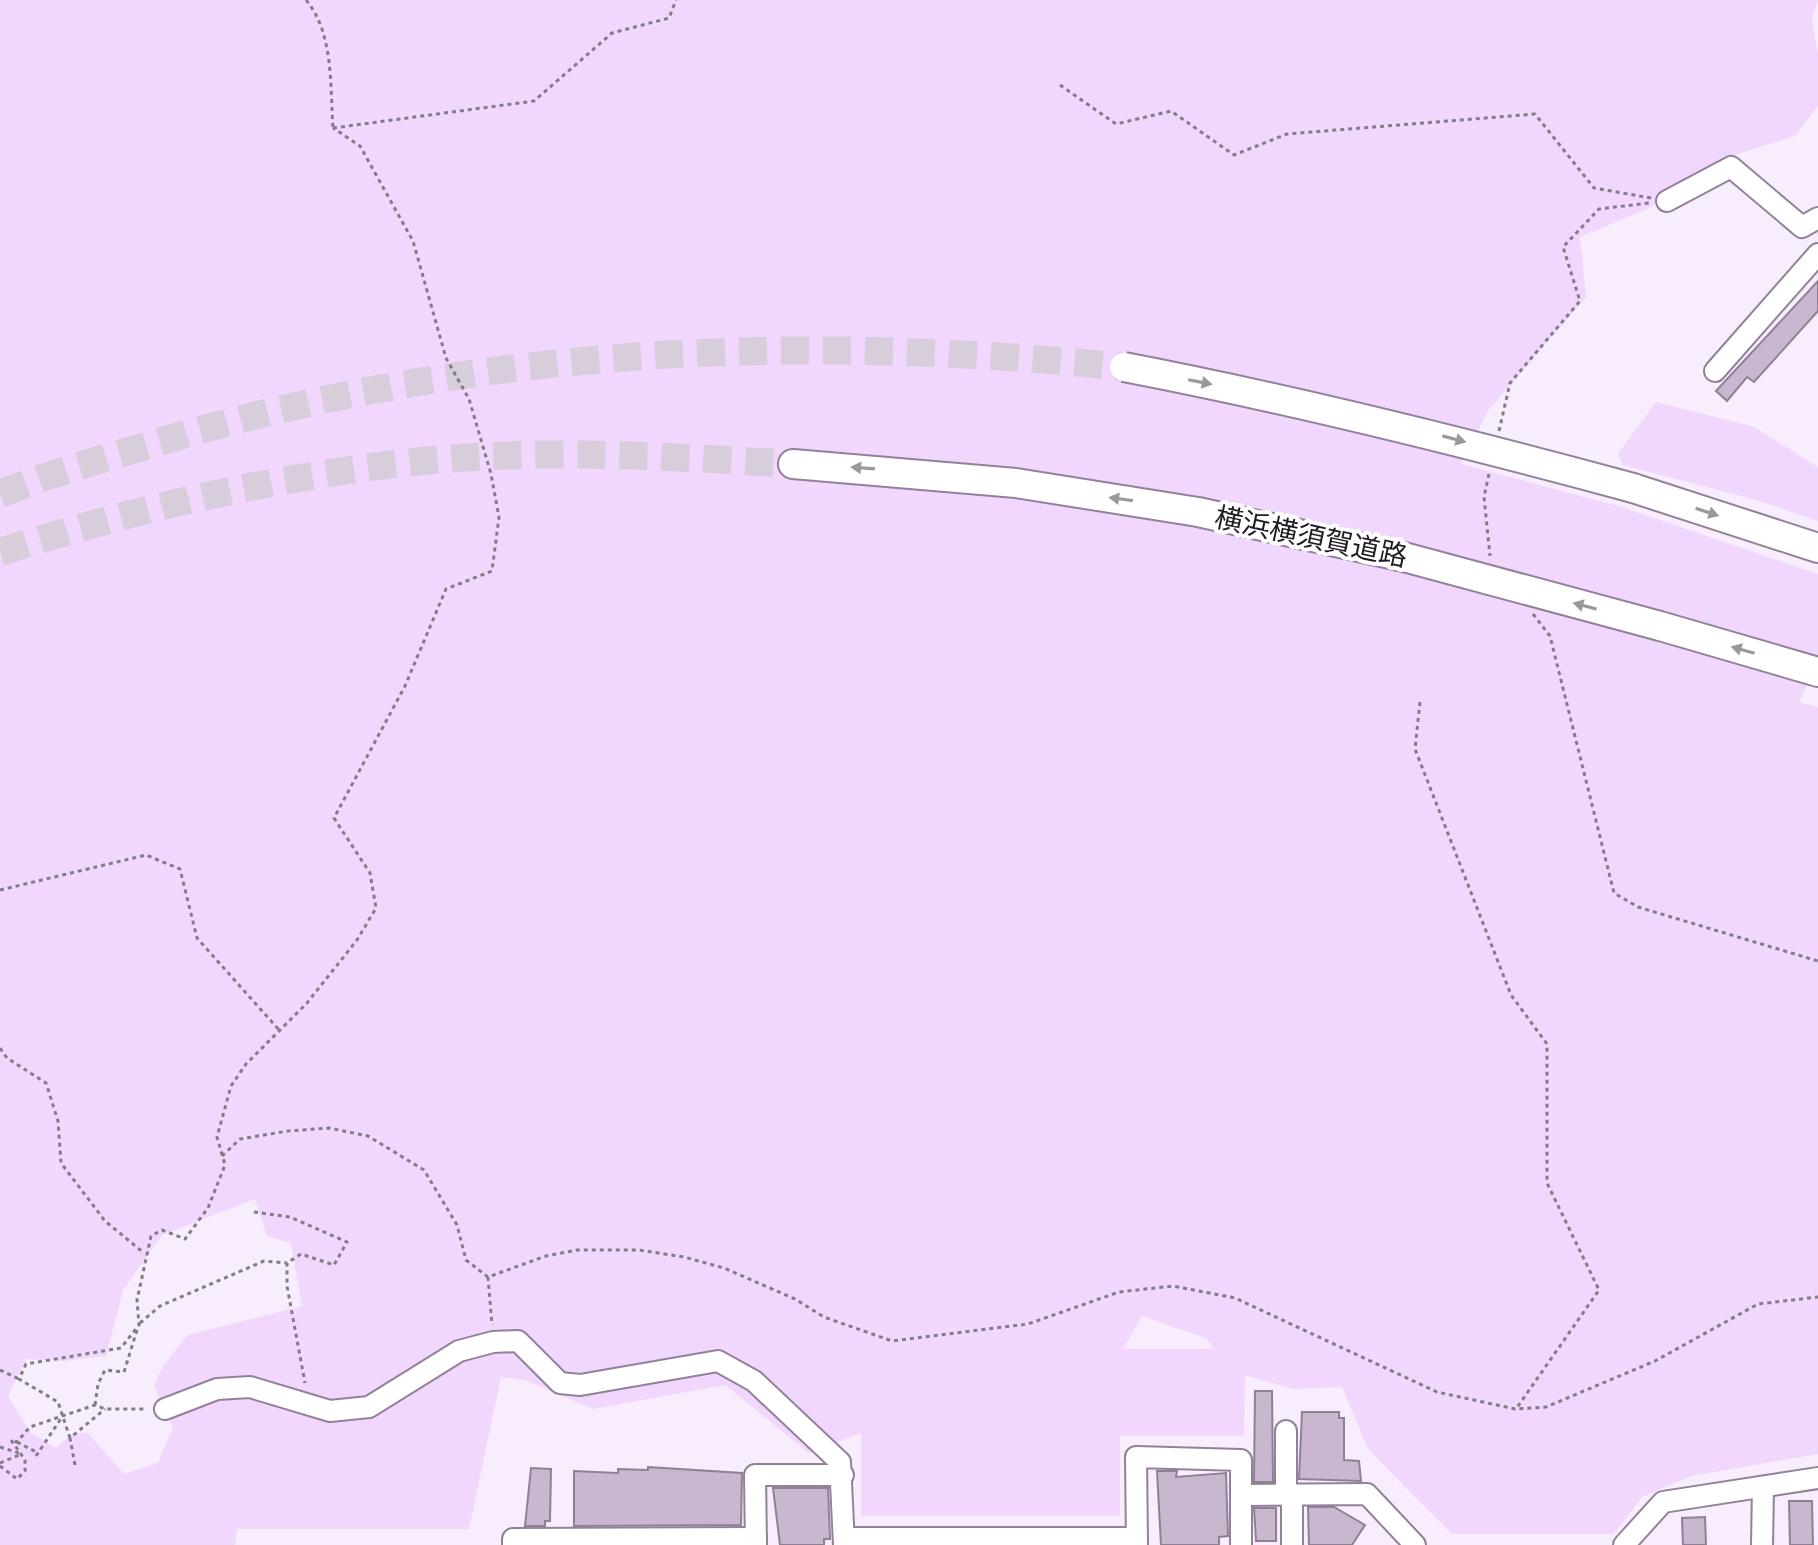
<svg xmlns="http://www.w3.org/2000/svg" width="1818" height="1545" font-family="'Libre Baskerville','Noto Sans JP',serif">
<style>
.green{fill:#f1d6fe;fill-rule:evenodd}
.building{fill:#c8b7cf;stroke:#908097;stroke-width:2}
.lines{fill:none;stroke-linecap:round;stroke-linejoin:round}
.highway-tunnel{stroke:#d7cddb;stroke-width:28;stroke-dasharray:28 14;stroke-linecap:butt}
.minor-casing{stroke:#928299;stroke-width:24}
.highway-casing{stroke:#928299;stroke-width:32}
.path{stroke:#837c87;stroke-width:3;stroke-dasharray:4 4;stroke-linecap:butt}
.minor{stroke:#fff;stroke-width:20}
.highway{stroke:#fff;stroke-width:28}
.highway-bridge-casing{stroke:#928299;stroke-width:32;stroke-linecap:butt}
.highway-bridge{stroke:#fff;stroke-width:28}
.oneway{fill:#9b989c}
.labels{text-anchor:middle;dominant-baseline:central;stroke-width:8;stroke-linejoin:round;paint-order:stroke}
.street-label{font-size:28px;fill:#201a23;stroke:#fff}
</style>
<rect width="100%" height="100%" fill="#f7edfc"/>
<g class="green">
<path d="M 0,0 L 1818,0 L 1812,18 L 1818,55 L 1818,106 L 1795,136 L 1737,154 L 1647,209 L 1580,237 L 1586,297 L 1487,412 L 1461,464 L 1622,507 L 1818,574 L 1818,660 L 1799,702 L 1818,707 L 1818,1454 L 1691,1476 L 1642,1497 L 1614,1534 L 1452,1534 L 1368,1449 L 1342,1387 L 1293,1389 L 1245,1375 L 1244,1436 L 1120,1436 L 1120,1516 L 861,1516 L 861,1433 L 809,1453 L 725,1385 L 593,1409 L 525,1380 L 501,1377 L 469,1529 L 237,1529 L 235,1545 L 0,1545 ZM 255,1199 L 267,1236 L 291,1243 L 302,1306 L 188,1335 L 163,1366 L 154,1386 L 173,1427 L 158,1463 L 124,1474 L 87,1432 L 70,1436 L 56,1448 L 30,1432 L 8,1396 L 26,1359 L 64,1361 L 106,1356 L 123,1290 L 162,1235 ZM 1142,1316 L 1206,1338 L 1214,1349 L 1123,1349 Z"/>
<polygon points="1656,402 1754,427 1818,467 1818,521 1763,502 1623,465 1618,454"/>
</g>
<g class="building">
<polygon points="1818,281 1818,311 1754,382 1747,377 1727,401 1716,391"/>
<polygon points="1255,1391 1272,1391 1273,1482 1254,1482"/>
<polygon points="1302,1412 1339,1412 1339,1418 1344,1418 1344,1460 1359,1461 1361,1481 1299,1479"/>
<polygon points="648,1467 742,1473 741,1525 574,1526 574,1471 618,1473 618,1469 648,1470"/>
<polygon points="531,1468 551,1469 550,1521 545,1521 545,1526 525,1526"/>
<polygon points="1157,1471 1177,1471 1176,1477 1226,1473 1228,1536 1219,1537 1219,1545 1161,1545"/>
<polygon points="773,1488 828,1488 830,1539 824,1539 824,1545 780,1545"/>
<polygon points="1789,1501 1812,1501 1813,1545 1790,1545"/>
<polygon points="1308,1507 1334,1507 1365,1525 1352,1545 1309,1545"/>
<polygon points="1254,1508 1276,1508 1276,1541 1256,1541"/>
<polygon points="1705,1517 1706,1545 1683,1545 1682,1518"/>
</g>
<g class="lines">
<g class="highway-tunnel">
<path d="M 0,494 C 48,474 99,460 149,445 C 465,348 796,333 1124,367"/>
<path d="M 0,552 C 137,508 278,476 422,461 C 545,449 670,456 793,464"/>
</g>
<defs>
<g id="minor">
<polyline points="1667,201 1731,167 1802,227 1818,218"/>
<polyline points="1715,371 1818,254"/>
<polyline points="165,1409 217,1389 250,1387 330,1411 369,1407 459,1351 493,1342 518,1341 560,1383 580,1385 718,1361 754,1381 840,1462 844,1545"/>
<polyline points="1286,1431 1286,1495"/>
<polyline points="1241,1495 1367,1494 1415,1545"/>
<polyline points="844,1538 1137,1538"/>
<polyline points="513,1545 513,1539 756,1538"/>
<polyline points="756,1545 755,1475 843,1475"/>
<polyline points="1137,1545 1136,1457 1241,1460 1241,1545"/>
<polyline points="1292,1545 1292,1494"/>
<polyline points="1624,1545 1663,1502 1818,1478"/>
<polyline points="1762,1545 1763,1487"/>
</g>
<g id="highway">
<polyline points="793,464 1016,483 1198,512"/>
<polyline points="1633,488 1818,548"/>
<polyline points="1660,626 1818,672"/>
</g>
</defs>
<use href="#minor" class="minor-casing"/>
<use href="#highway" class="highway-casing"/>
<g class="path">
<path d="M 306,0 C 334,33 330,87 333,128"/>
<polyline points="1060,85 1116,124 1171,111 1234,155 1287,134 1535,114 1594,188 1651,198"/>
<polyline points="333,128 534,101 612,33 669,18 676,0"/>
<polyline points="1499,431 1510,383 1580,301 1563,247 1599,209 1649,203"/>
<polyline points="1489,474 1484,497 1490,556"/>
<polyline points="1533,614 1550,636 1614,893 1638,907 1818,961"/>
<polyline points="1420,702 1415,749 1511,995 1547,1044 1547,1183 1599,1290 1516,1409"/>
<polyline points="0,890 146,855 180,869 197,938 280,1031"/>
<polyline points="0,1048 7,1058 46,1083 58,1121 61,1163 105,1221 144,1253"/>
<polyline points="222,1156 240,1139 288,1131 329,1128 368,1136 424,1170 457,1225 466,1260 488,1277 546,1256 577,1250 639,1250 684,1257 724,1268 795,1299 824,1317 892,1341 1028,1324 1119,1292 1173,1286 1235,1298 1437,1392 1515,1409 1546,1407 1655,1361 1758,1304 1818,1297"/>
<polyline points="254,1212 290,1217 347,1242 334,1265 301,1254 287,1263 287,1286 305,1383"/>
<polyline points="488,1277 492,1325"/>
<polyline points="140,1323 160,1306 264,1261 287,1263"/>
<polyline points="0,1370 19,1379"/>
<polyline points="95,1405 98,1384 105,1370 124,1372 137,1330"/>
<polyline points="70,1438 58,1402 19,1379 26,1364 121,1348 139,1325 137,1300 151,1236 162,1230 185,1239 208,1208 225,1165 217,1137 231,1086 246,1064 307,1003 357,940 376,908 370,873 334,818 405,686 446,589 492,571 499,517 491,474 469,399 446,358 413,241 360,146 333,128"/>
<polyline points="17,1442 38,1453"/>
<polyline points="0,1447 22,1454"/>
<polyline points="36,1456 64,1414"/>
<polyline points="0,1463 22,1454"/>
<polyline points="75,1465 70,1438 105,1409"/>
<polyline points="0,1466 17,1479 25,1471 25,1460 11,1440 17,1442 30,1427 95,1405 105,1409 146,1409"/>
</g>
<use href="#minor" class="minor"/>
<use href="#highway" class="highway"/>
<defs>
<g id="highway-bridge">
<path d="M 1124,367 C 1296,400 1464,442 1633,488"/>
<polyline points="1198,512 1404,557 1660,626"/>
</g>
</defs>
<use href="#highway-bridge" class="highway-bridge-casing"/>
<use href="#highway-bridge" class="highway-bridge"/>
</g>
<defs><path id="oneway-solid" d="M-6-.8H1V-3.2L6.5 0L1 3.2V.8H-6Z" transform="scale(2)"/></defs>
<g class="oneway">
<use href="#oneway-solid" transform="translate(1200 382) rotate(11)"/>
<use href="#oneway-solid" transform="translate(1454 439) rotate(15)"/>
<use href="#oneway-solid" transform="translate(863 468) rotate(-176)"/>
<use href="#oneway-solid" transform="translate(1121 499) rotate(-172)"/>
<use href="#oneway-solid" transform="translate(1707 512) rotate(18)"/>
<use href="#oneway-solid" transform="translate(1585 606) rotate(-165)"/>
<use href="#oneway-solid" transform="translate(1743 650) rotate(-164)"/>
</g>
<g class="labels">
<g class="street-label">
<text transform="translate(1311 537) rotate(12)">横浜横須賀道路</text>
</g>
</g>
</svg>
